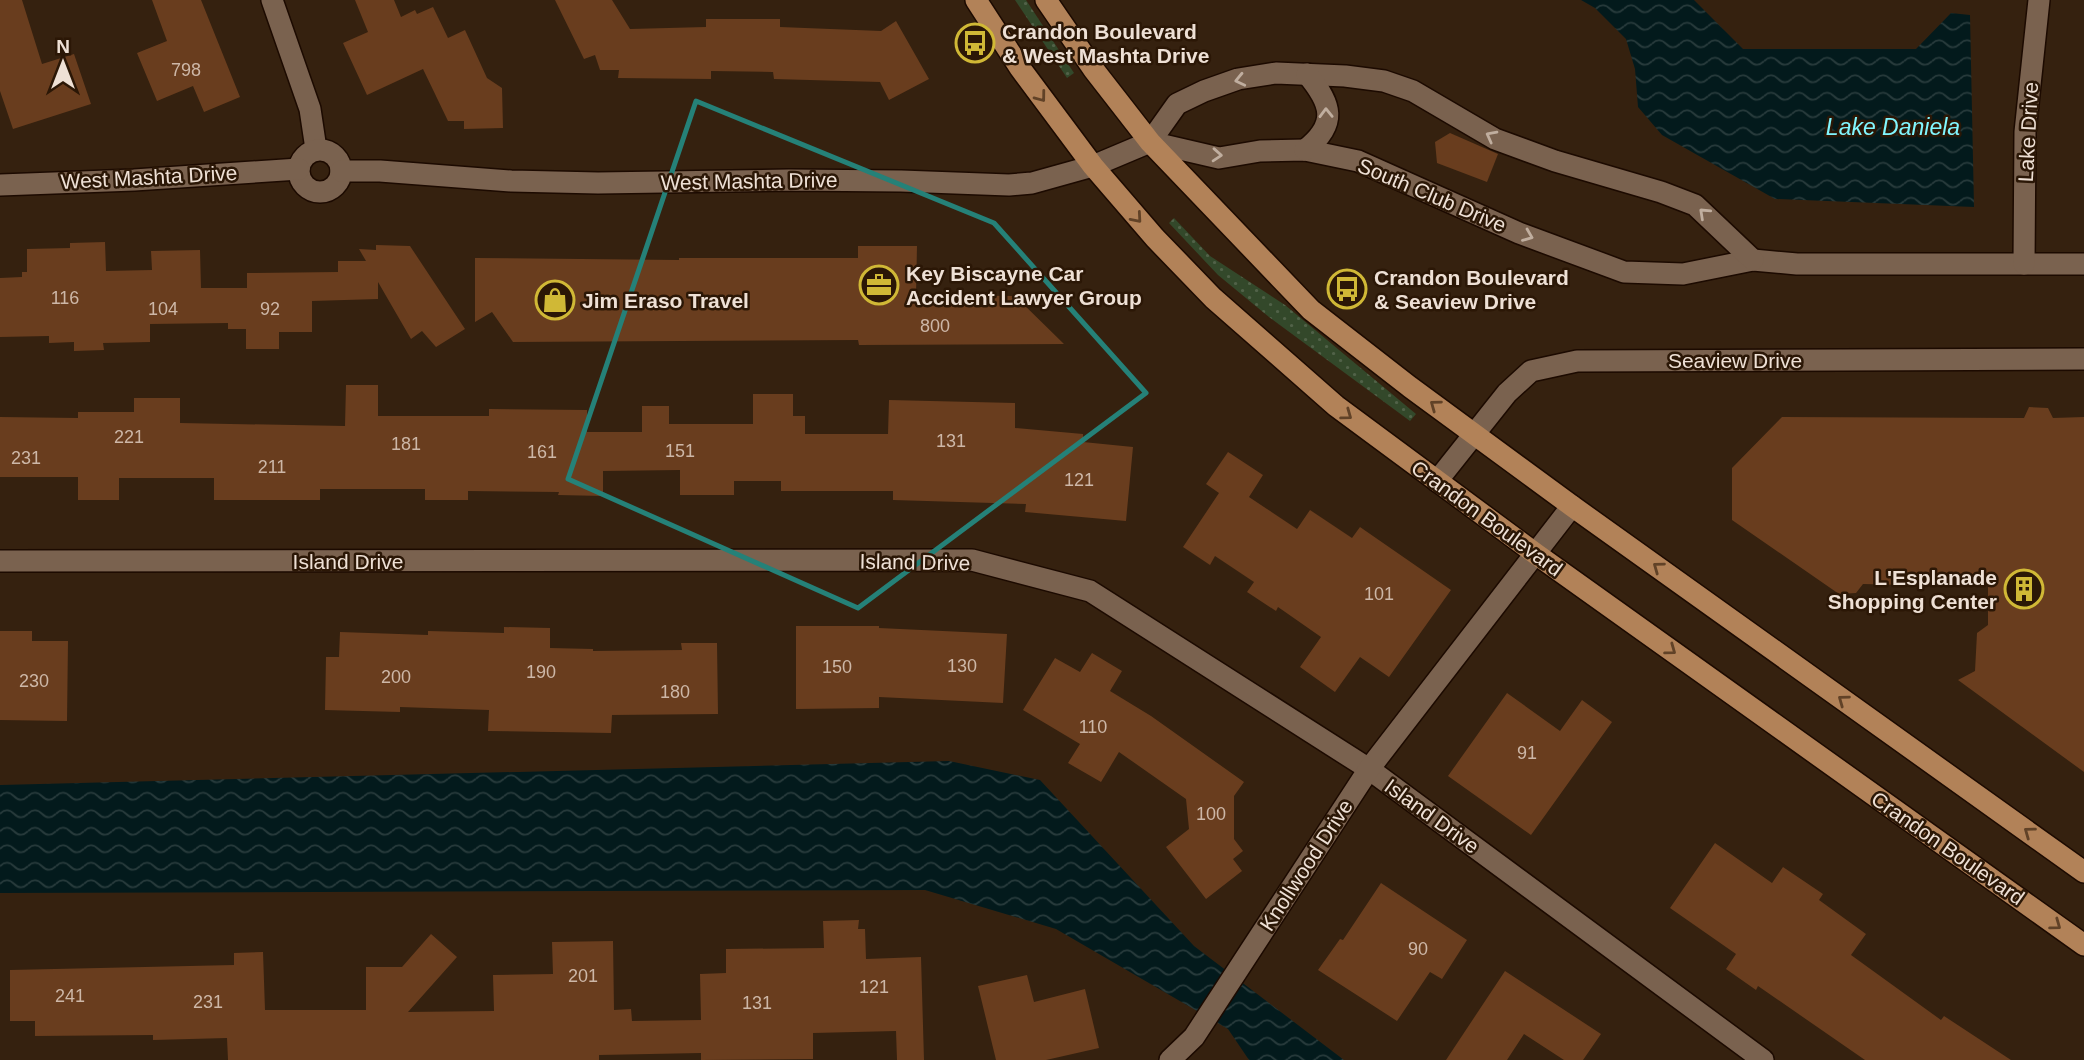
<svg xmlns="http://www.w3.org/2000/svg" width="2084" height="1060" font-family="Arial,sans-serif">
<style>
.grass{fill:url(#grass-dots)}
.water{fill:url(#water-waves)}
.building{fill:#693d1e}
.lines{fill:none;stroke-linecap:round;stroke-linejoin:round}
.minor-casing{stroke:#1c0a00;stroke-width:24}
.major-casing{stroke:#1c0a00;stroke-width:24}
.minor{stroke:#7a624f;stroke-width:21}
.major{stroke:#b28258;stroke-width:21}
.oneway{stroke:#c0ae9f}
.oneway2{stroke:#614227}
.marked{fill:none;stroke:#258178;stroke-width:5;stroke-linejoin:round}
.labels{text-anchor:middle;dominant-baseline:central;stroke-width:5;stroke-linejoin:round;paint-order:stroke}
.number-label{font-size:18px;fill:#cdb7a7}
.poi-label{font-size:21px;font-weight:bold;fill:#eee0d5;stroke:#2b1706;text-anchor:start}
.street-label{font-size:21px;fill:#eee0d5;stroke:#2b1706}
.water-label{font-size:23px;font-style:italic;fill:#81f6ff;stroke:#2b1706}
</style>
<defs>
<pattern id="grass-dots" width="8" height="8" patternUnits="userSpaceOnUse" patternTransform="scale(1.75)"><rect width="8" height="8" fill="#33482a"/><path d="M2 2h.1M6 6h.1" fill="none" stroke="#516248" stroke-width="1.8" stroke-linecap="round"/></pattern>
<pattern id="water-waves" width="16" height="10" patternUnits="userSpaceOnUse" patternTransform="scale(1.75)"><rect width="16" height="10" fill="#031a1c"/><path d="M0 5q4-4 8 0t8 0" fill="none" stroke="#283b3c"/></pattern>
</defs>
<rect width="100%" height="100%" fill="#35210f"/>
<g class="grass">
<polygon points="1015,0 1026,0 1074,73 1067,78"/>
<polygon points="1174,218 1210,256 1285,305 1416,414 1410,421 1269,317 1218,275 1169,223"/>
</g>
<g class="water">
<polygon points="1581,0 1694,0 1743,49 1916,49 1951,13 1970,15 1974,207 1775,199 1662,135 1638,107 1635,69 1626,39 1595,8"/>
<polygon points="949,761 1040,780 1194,946 1344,1060 1249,1060 1228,1029 1056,929 925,890 0,893 0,785"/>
</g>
<g class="building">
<polygon points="0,0 22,0 42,64 74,54 91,104 13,129 0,91"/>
<polygon points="152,0 201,0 240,97 204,112 193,86 157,101 137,53 167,41"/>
<polygon points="355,0 394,0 401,17 415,10 417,14 433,7 448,38 465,30 487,78 502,88 503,128 464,129 464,121 448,121 423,69 367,95 343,43 368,32"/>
<polygon points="555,0 612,0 630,29 706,27 706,19 780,19 780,27 881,31 896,21 929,79 889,100 880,82 774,79 773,72 711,71 711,79 618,78 619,70 600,70 595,55 584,59"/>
<polygon points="1450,133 1498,154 1487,182 1437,163 1435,142"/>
<polygon points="105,242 106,271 152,270 151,251 200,250 201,288 247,288 247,273 338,272 338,261 366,261 359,249 376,250 376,245 410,246 465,329 436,347 422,331 411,339 378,282 378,299 312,301 312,332 279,332 279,349 246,349 246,329 228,329 228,323 150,324 150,342 103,343 104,350 74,351 74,342 49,343 49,336 0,337 0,278 22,277 22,272 27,272 27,249 70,248 70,243"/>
<polygon points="858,246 917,246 916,295 1015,296 1064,344 859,345 858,340 513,342 492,312 475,322 475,258 679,260 679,258 858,258"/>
<polygon points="346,385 378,385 378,416 489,416 489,409 587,410 587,432 642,432 642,406 669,406 669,424 753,424 753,394 793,394 793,416 805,416 805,434 888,434 889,400 1015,403 1015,428 1083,434 1083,442 1133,447 1126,521 1025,512 1026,504 893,500 893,491 781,491 781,481 734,481 734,495 680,495 680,470 603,471 603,496 558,495 559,492 468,491 468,500 425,500 425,489 320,489 320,500 214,500 214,478 119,478 119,500 78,500 78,477 0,477 0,417 78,418 78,412 134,412 134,398 180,398 180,423 345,426"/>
<polygon points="2029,407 2048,408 2053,418 2084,417 2084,772 1958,680 1975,671 1977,633 1988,625 1988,574 1910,574 1904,585 1863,584 1856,593 1839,594 1732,520 1732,468 1782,417 2024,418"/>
<polygon points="1228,452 1263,475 1249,497 1297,529 1310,510 1352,538 1360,527 1451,590 1389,677 1360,657 1335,692 1300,667 1321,637 1278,607 1276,611 1247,592 1254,582 1215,556 1210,565 1183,547 1219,493 1206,484"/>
<polygon points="796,626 879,626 879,628 1007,634 1003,703 879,697 879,708 796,709"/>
<polygon points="504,627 550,628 550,648 593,649 593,651 682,650 681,643 717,643 718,714 612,715 611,733 488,731 489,710 400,707 400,712 325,710 326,657 339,657 340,632 428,635 428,631 504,633"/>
<polygon points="0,631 32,631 32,641 68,641 67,721 0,720"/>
<polygon points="1092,653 1122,671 1110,691 1151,716 1244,782 1234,796 1234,839 1243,851 1233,859 1242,871 1206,899 1166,847 1189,829 1186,799 1119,752 1101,782 1068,763 1080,744 1023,710 1055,658 1080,672"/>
<polygon points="1507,693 1560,731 1582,700 1612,722 1531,835 1448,776"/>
<polygon points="1715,843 1772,883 1783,867 1823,894 1819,900 1866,934 1851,955 1941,1020 1944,1016 2011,1060 1865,1060 1758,986 1756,990 1726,969 1736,954 1670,908"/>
<polygon points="1381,883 1467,940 1442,979 1430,972 1397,1021 1318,970 1340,939 1343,940"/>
<polygon points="859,920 858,929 865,929 866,959 921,957 924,1060 897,1060 896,1031 813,1033 813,1059 701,1060 701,1053 599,1055 599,1060 228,1060 227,1038 153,1040 153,1035 35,1036 35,1021 10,1021 10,970 234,965 234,953 263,952 265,1010 366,1010 366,967 402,967 431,934 457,957 408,1012 494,1011 493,975 553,974 552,942 613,941 614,1010 631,1009 632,1021 701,1020 700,974 726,973 726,949 824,948 823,921"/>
<polygon points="1505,971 1601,1034 1583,1060 1564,1060 1524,1034 1507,1060 1446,1060"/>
<polygon points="1027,975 1034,1002 1085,989 1099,1048 1046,1060 996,1060 978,986"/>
</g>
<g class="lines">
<defs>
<g id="minor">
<polyline points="272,0 310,109 316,149"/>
<polyline points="1150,142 1219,158 1260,151 1305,150 1358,161 1519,233 1624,272 1683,274 1753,260 1797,264 2084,264"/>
<polyline points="1150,142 1177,104 1204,91 1238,79 1276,73 1345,76 1384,81 1413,91 1495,139 1555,161 1661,192 1695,205 1753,260"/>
<circle cx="320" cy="171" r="21"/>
<path d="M 1305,150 C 1338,124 1332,104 1307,74"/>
<polyline points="341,171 380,171 511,181 598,183 789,180 901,181 1009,185 1032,183 1093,166 1150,142"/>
<polyline points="0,185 134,180 299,169"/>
<polyline points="2024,264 2025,132 2039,0"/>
<polyline points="1437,481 1507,393 1531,371 1577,361 2084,359"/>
<polyline points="0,561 972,560 1090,591 1369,769 1763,1060"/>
<polyline points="1170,1060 1194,1037 1369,769 1572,506"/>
</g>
<g id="major">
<polyline points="976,0 1020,68 1093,166 1155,238 1213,298 1336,406 1536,554 2084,945"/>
<polyline points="1046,0 1094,70 1150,142 1311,310 1410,387 1572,506 2084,872"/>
</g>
</defs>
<use href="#minor" class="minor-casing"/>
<use href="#major" class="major-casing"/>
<use href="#minor" class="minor"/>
<use href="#major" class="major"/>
</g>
<defs><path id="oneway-chevron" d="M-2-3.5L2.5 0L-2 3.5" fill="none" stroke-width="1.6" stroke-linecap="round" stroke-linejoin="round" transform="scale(1.75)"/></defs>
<g class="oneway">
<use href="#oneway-chevron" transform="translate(1240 80) rotate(167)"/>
<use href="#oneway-chevron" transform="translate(1326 113) rotate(-91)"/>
<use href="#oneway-chevron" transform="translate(1491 136) rotate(-152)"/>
<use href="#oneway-chevron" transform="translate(1217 155) rotate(4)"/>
<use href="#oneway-chevron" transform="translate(1704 213) rotate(-137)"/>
<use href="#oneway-chevron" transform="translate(1528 236) rotate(22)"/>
</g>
<g class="oneway2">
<use href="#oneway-chevron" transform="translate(1041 97) rotate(53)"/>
<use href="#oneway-chevron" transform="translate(1137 218) rotate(49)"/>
<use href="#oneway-chevron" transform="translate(1435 405) rotate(-144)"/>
<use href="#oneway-chevron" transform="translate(1347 415) rotate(36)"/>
<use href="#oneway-chevron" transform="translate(1658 567) rotate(-144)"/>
<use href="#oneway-chevron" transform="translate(1671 650) rotate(36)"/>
<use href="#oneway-chevron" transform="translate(1843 700) rotate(-144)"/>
<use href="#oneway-chevron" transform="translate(2029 832) rotate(-144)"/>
<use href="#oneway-chevron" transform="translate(2056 925) rotate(36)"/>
</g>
<path class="marked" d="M 696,101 L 994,223 L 1146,393 L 858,608 L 568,479 Z"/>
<defs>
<symbol id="bus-ring" viewBox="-11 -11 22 22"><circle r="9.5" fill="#2b1706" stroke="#d0b836" stroke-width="1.5"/><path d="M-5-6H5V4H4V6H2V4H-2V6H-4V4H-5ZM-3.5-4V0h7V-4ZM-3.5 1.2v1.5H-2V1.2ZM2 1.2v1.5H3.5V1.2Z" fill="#d0b836"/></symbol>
<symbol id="office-ring" viewBox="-11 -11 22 22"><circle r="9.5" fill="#2b1706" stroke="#d0b836" stroke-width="1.5"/><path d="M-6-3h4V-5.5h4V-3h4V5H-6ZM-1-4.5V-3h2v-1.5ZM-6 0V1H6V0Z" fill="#d0b836"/></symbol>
<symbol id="shop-ring" viewBox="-11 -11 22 22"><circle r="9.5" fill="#2b1706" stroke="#d0b836" stroke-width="1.5"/><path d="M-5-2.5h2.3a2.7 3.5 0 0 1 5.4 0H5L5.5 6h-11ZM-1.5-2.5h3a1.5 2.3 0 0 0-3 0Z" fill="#d0b836"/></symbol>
<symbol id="building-ring" viewBox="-11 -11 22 22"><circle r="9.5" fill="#2b1706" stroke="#d0b836" stroke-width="1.5"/><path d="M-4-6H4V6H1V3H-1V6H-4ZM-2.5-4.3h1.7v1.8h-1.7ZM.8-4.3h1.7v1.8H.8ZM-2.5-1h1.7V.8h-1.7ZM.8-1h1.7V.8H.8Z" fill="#d0b836"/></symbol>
</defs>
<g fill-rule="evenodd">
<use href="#bus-ring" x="953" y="21" width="44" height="44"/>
<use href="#office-ring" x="857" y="263" width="44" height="44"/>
<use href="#bus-ring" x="1325" y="267" width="44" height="44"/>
<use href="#shop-ring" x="533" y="278" width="44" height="44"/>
<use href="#building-ring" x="2002" y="567" width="44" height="44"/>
</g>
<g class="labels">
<g class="number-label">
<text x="186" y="70">798</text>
<text x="65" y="298">116</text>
<text x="163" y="309">104</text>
<text x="270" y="309">92</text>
<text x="935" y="326">800</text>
<text x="129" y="437">221</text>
<text x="951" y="441">131</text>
<text x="406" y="444">181</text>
<text x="680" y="451">151</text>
<text x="542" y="452">161</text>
<text x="26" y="458">231</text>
<text x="272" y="467">211</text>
<text x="1079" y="480">121</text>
<text x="1379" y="594">101</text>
<text x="962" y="666">130</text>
<text x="837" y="667">150</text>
<text x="541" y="672">190</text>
<text x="396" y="677">200</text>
<text x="34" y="681">230</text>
<text x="675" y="692">180</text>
<text x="1093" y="727">110</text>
<text x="1527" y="753">91</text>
<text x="1211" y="814">100</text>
<text x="1418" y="949">90</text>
<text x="583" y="976">201</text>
<text x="874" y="987">121</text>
<text x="70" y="996">241</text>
<text x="208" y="1002">231</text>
<text x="757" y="1003">131</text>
</g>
<g class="poi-label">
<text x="1002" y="31">Crandon Boulevard<tspan x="1002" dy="24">&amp; West Mashta Drive</tspan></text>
<text x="906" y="273">Key Biscayne Car<tspan x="906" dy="24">Accident Lawyer Group</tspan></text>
<text x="1374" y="277">Crandon Boulevard<tspan x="1374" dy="24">&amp; Seaview Drive</tspan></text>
<text x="582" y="300">Jim Eraso Travel</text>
<text x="1997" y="577" text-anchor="end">L'Esplanade<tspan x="1997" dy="24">Shopping Center</tspan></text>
</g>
<g class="street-label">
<text transform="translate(2028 132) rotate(-87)">Lake Drive</text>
<text transform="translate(149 177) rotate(-3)">West Mashta Drive</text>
<text transform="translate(749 181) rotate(-1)">West Mashta Drive</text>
<text transform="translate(1432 195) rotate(23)">South Club Drive</text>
<text x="1735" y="360">Seaview Drive</text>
<text transform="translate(1487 518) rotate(36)">Crandon Boulevard</text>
<text x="348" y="561">Island Drive</text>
<text transform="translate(915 562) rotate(1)">Island Drive</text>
<text transform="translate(1432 816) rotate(36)">Island Drive</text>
<text transform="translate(1948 848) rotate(35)">Crandon Boulevard</text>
<text transform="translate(1306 865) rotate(-57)">Knollwood Drive</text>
</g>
<g class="water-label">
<text x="1893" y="127">Lake Daniela</text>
</g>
</g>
<g transform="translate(63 63)" stroke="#2b1706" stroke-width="5" paint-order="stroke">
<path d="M0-5L12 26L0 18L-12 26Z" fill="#eee0d5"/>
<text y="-10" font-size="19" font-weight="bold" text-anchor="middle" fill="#eee0d5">N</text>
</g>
</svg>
